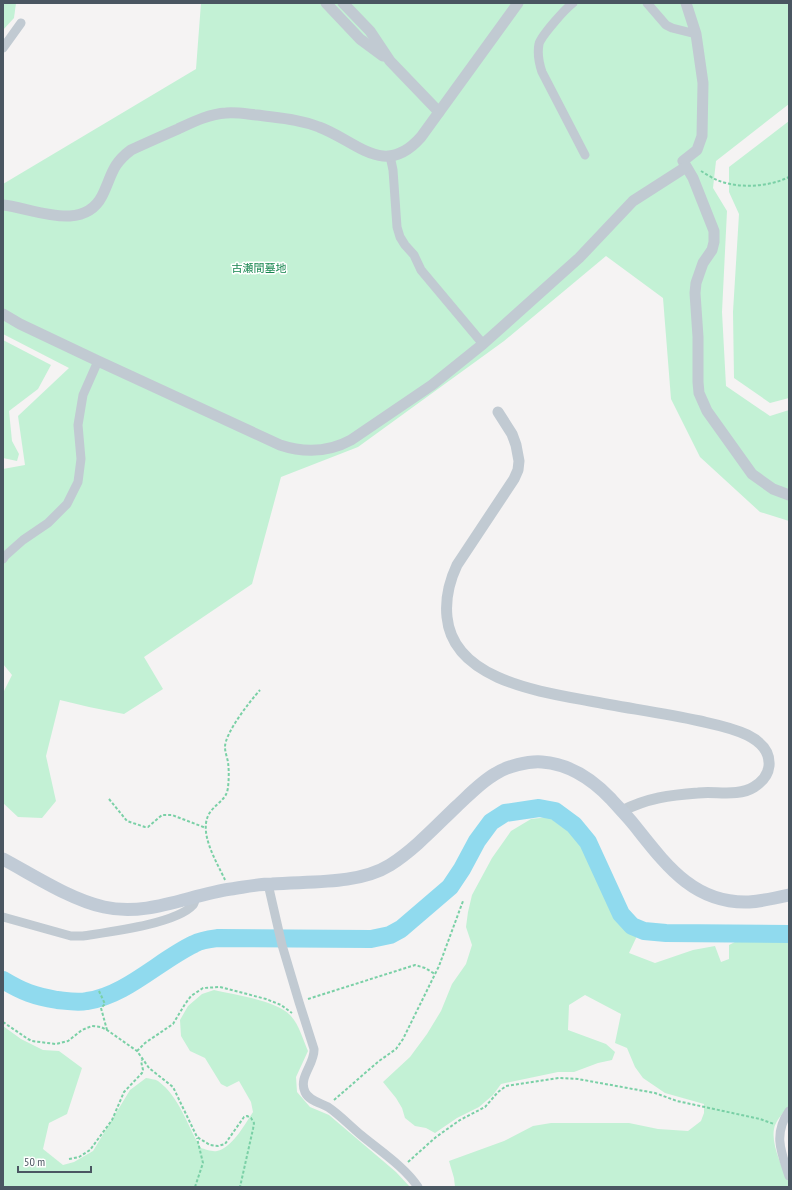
<svg xmlns="http://www.w3.org/2000/svg" width="792" height="1190" font-family="'PT Sans Narrow','Noto Sans JP',sans-serif">
<style>
.green{fill:#c3f1d5}
.lines{fill:none;stroke-linecap:round;stroke-linejoin:round}
.river{stroke:#90daee;stroke-width:18}
.path{stroke:#7ad0a6;stroke-width:2;stroke-dasharray:3 2;stroke-linecap:butt}
.minor{stroke:#c1cad2;stroke-width:9}
.tertiary{stroke:#c1cad2;stroke-width:11}
.secondary{stroke:#c1cbd6;stroke-width:13}
.labels{text-anchor:middle;dominant-baseline:central;stroke-width:3;stroke-linejoin:round;paint-order:stroke}
.park-label{font-size:11px;fill:#17864f;stroke:#fff}
</style>
<rect width="100%" height="100%" fill="#f5f3f3"/>
<g class="green">
<polygon points="3,3 16,3 14,18 3,30"/>
<polygon points="201,3 789,3 789,104 716,161 713,188 727,211 722,312 726,386 770,416 789,410 789,521 760,512 700,457 671,399 663,298 606,256 504,341 358,447 281,477 252,584 144,657 163,689 124,714 89,707 60,700 46,756 56,801 42,818 18,817 3,803 3,693 12,675 3,664 3,469 25,465 18,416 69,368 3,334 3,184 196,69"/>
<polygon points="789,121 789,398 770,403 734,378 733,312 739,214 729,192 729,167"/>
<polygon points="3,340 51,365 38,389 9,411 12,441 19,454 17,461 3,458"/>
<path d="M 549,817 L 562,827 L 568,827 L 586,850 L 599,879 L 616,913 L 637,936 L 629,953 L 655,963 L 693,950 L 715,946 L 721,962 L 729,959 L 729,945 L 741,939 L 789,939 L 789,1106 C 784,1112 775,1121 774,1129 C 771,1145 783,1169 789,1183 L 789,1187 L 455,1187 L 454,1178 L 449,1161 L 504,1141 L 533,1126 L 551,1123 L 629,1123 L 658,1129 L 688,1131 L 701,1121 L 704,1113 L 704,1104 L 665,1093 L 643,1078 L 635,1067 L 627,1048 L 615,1043 L 621,1014 L 585,995 L 569,1005 L 568,1030 L 606,1044 L 615,1052 L 612,1060 L 598,1063 L 574,1072 L 558,1072 L 501,1084 L 493,1095 L 479,1107 L 457,1118 L 435,1133 L 426,1128 L 415,1126 L 405,1118 L 402,1108 L 396,1098 L 383,1082 L 410,1057 L 427,1034 L 441,1011 L 452,984 L 466,964 L 472,945 L 466,927 L 468,912 L 472,895 L 492,858 L 511,831 L 531,819 Z"/>
<path d="M 214,990 C 235,995 275,1000 290,1015 C 299,1024 303,1040 308,1051 L 296,1077 L 297,1092 L 310,1107 L 329,1115 L 396,1172 L 410,1187 L 3,1187 L 3,1026 L 21,1039 L 43,1050 L 59,1051 L 82,1068 L 67,1114 L 49,1123 L 43,1149 L 63,1165 L 74,1162 L 93,1151 L 130,1090 L 146,1078 C 150,1079 155,1079 158,1081 C 180,1097 187,1126 201,1148 C 205,1149 212,1152 217,1151 C 232,1148 245,1124 253,1112 L 251,1102 L 239,1081 L 227,1087 L 221,1084 L 205,1058 L 190,1051 L 181,1036 L 180,1020 L 188,1006 L 202,994 Z"/>
</g>
<g class="lines">
<path class="river" d="M 3,980 C 23,992 34,996 57,1000 C 67,1001 77,1003 87,1001 C 125,996 160,960 194,944 C 201,940 210,939 218,938 L 371,939 L 390,935 L 401,929 L 450,887 L 462,869 L 477,841 L 491,822 L 505,813 L 539,808 L 555,811 L 574,825 L 588,842 L 621,914 L 632,926 L 644,931 L 666,933 L 789,934"/>
<g class="path">
<path d="M 701,171 C 706,174 712,178 717,180 C 738,189 769,187 789,177"/>
<polyline points="109,799 127,821 145,827 148,827 162,815 172,815 206,828"/>
<path d="M 225,880 C 217,862 196,830 211,811 C 218,802 227,799 228,787 C 229,779 229,770 228,762 C 227,757 225,752 225,747 C 225,733 250,701 260,690"/>
<polyline points="99,991 105,1004 101,1008 107,1030"/>
<polyline points="308,999 415,965 425,968 435,974"/>
<polyline points="3,1022 28,1039 32,1041 56,1044 68,1041 82,1030 92,1026 101,1027 107,1030 137,1051 149,1068 173,1087 197,1137 210,1145 218,1146 225,1144 244,1117 247,1116 251,1118 254,1123 253,1129 240,1187"/>
<polyline points="137,1051 145,1043 173,1024 185,1004 191,996 203,988 220,987 266,999 281,1005 292,1013"/>
<polyline points="334,1100 379,1061 396,1049 403,1039 439,966 463,901"/>
<polyline points="69,1159 79,1157 90,1150 112,1120 124,1092 142,1073 143,1070 141,1061 142,1060"/>
<polyline points="408,1162 436,1137 460,1120 485,1107 498,1092 506,1086 559,1078 578,1079 655,1093 677,1101 760,1119 774,1124"/>
<polyline points="195,1187 203,1163 197,1138"/>
</g>
<g class="minor">
<path d="M 573,3 C 565,9 541,36 539,44 C 537,54 539,63 542,72 L 585,155"/>
<polyline points="647,3 666,25 672,28 696,34"/>
<polyline points="3,48 21,23"/>
<polyline points="390,156 393,170 397,227 400,237 405,245 414,255 421,270 483,344"/>
<polyline points="3,559 5,556 23,540 48,523 67,504 78,482 81,459 78,425 83,395 98,361"/>
<path d="M 268,884 L 282,945 L 299,1002 L 314,1049 C 315,1064 298,1077 305,1092 C 309,1101 321,1103 328,1107 C 340,1115 350,1126 361,1135 C 379,1150 405,1167 418,1187"/>
<path d="M 3,917 L 71,936 L 83,936 C 108,932 176,924 193,905 C 195,903 195,899 196,896"/>
<path d="M 789,1111 C 773,1134 781,1152 789,1176"/>
</g>
<g class="tertiary">
<polyline points="326,3 360,39 383,56"/>
<polyline points="343,3 370,31 390,61 439,112"/>
<polyline points="686,3 696,34 703,83 702,136 697,150 683,161 693,178 714,231 714,242 712,250 703,263 696,283 695,293 698,337 698,382 699,393 707,411 752,474 773,489 789,495"/>
<path d="M 3,205 C 33,208 83,233 102,196 C 112,176 111,165 131,150 C 146,143 162,136 178,129 C 193,122 209,114 226,113 C 236,112 247,114 257,115 C 278,118 299,119 319,127 C 357,141 384,179 421,137 L 518,3"/>
<path d="M 3,314 L 20,324 L 98,361 L 280,445 C 304,453 329,452 351,440 L 432,385 L 483,344 L 579,258 L 633,201 L 686,167"/>
<path d="M 498,412 L 512,434 L 516,445 L 519,461 L 518,470 L 514,479 L 457,565 C 449,582 445,598 447,617 C 453,680 541,692 590,701 C 626,708 663,713 700,721 C 722,726 772,734 769,766 C 768,775 762,782 754,787 C 738,797 716,791 698,793 C 670,795 647,798 622,811"/>
</g>
<path class="secondary" d="M 3,859 C 33,875 71,900 104,907 C 147,917 189,895 231,889 C 245,887 258,884 272,884 C 308,881 358,885 390,865 C 415,849 436,826 457,806 C 469,795 481,782 495,774 C 507,766 528,761 542,762 C 570,764 593,780 611,799 C 619,808 628,817 635,826 C 666,865 694,904 749,902 C 763,901 776,898 789,895"/>
</g>
<g class="labels">
<g class="park-label">
<text x="259" y="268">古瀬間墓地</text>
</g>
</g>
<rect width="792" height="1190" fill="none" stroke="#4a5661" stroke-width="8"/>
<path d="M18 1166v6h73v-6" fill="none" stroke="#4a5661" stroke-width="2"/>
<text x="24" y="1166" font-size="12" fill="#4a5661" stroke="#ffffff" stroke-width="3" paint-order="stroke">50 m</text>
</svg>
